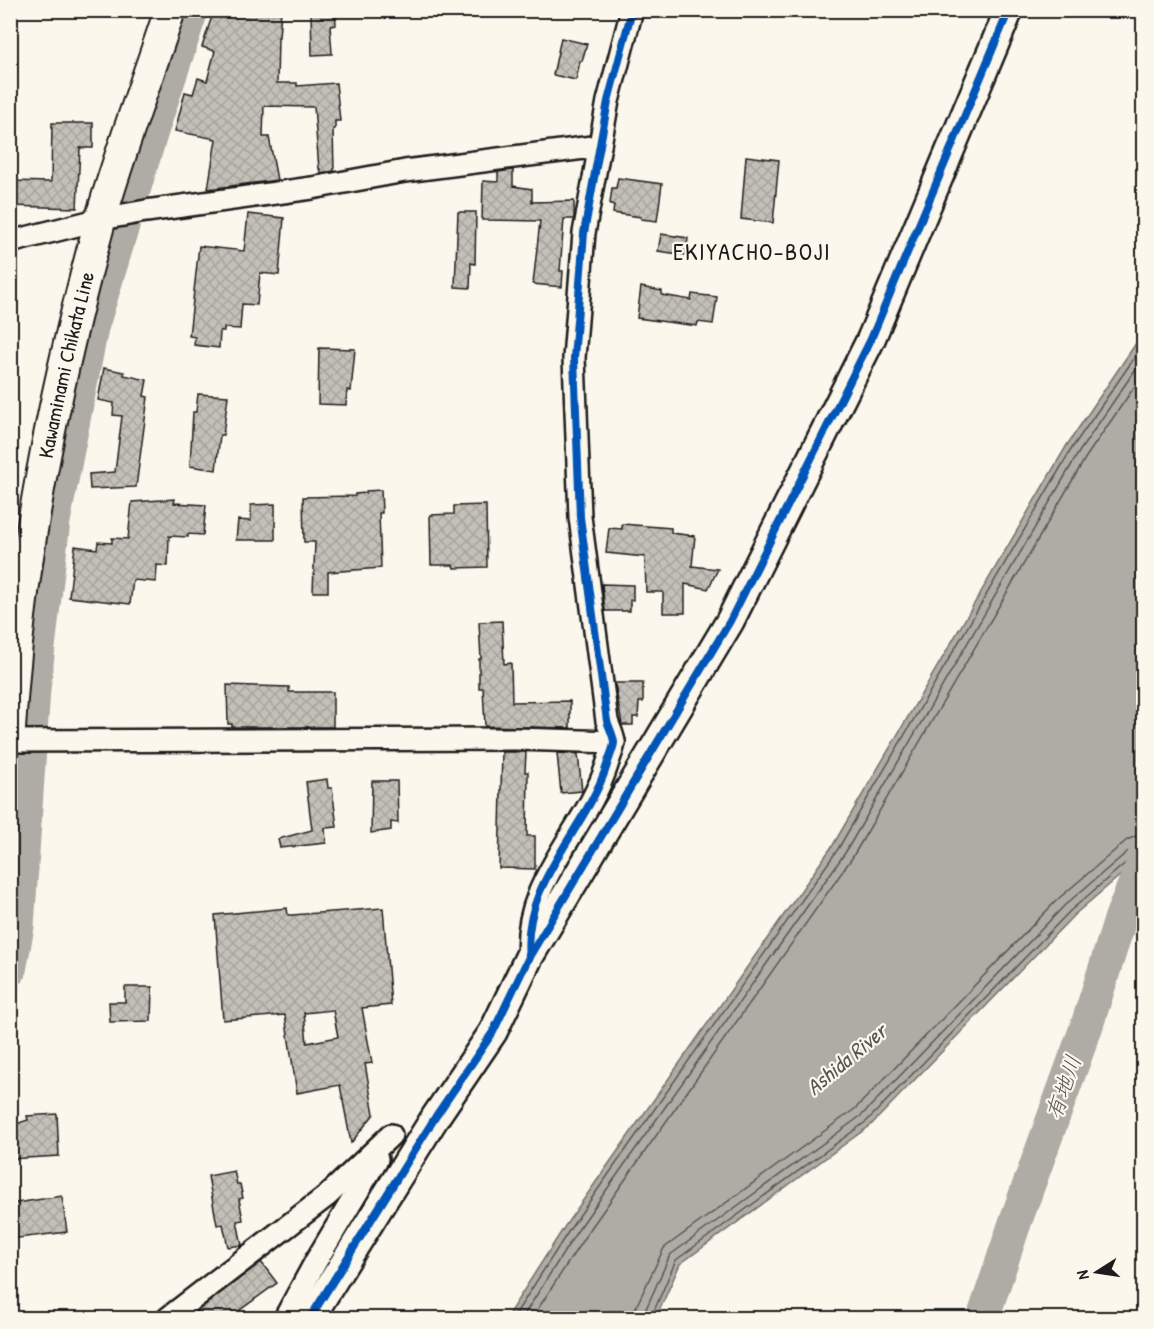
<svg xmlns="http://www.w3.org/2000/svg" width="1154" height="1329" font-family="'Patrick Hand','Klee One',sans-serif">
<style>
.water{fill:#afaca5;stroke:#74726e;stroke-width:1.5}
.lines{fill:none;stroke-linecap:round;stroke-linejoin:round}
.shore{stroke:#575653;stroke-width:1.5}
.river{stroke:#afaca5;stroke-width:33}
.building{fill:url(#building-cross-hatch);stroke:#1c1c1c;stroke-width:1.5;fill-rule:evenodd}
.minor-casing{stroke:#1c1c1c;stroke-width:26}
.tertiary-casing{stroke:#1c1c1c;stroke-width:32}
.secondary-casing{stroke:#1c1c1c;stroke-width:34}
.minor{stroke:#fbf7ec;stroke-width:21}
.tertiary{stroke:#fbf7ec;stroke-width:27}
.secondary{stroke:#fbf7ec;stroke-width:30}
.cycleway-casing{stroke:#fbf7ec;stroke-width:11}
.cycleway{stroke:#0057b8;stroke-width:8}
.labels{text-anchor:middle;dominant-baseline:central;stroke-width:4.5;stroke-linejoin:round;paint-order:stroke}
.street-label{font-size:21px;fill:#1c1c1c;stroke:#fbf7ec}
.water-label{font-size:22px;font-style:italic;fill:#575653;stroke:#fbf7ec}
.quarter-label{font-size:24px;letter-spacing:1.5px;fill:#1c1c1c;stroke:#fbf7ec}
</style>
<defs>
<pattern id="building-cross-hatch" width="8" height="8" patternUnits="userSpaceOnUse" patternTransform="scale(1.5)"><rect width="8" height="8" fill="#c3c0b8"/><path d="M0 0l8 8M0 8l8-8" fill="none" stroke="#a7a49e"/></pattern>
</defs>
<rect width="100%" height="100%" fill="#fbf7ec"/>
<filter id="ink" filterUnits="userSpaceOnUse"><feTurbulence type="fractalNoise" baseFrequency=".0167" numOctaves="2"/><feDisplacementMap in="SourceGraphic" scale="12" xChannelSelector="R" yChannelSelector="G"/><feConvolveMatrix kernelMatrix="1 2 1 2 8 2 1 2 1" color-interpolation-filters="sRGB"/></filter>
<g filter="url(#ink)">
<polygon class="water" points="1143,333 1143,856 1074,915 871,1125 680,1264 656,1318 506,1318 565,1226 833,845 1067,445"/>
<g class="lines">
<g class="shore">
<polyline points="513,1318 570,1229 838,849 1072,448 1144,344"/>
<polyline points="522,1318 576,1233 845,853 1079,452 1144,357"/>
<polyline points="532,1318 584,1238 852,858 1086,457 1144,373"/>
<polyline points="634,1318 636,1307 664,1248 856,1108 1058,899 1127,840 1136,836 1144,835"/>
<polyline points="643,1318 645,1311 670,1255 862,1115 1065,905 1133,847 1144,844"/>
<polyline points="651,1318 676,1260 867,1121 1070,911 1137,853 1144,852"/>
</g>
<g class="river">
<polyline points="10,970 18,926 34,689 54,521 92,328 153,128 192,10"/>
<polyline points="983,1318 1016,1220 1087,1025 1121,917 1142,865 1144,855"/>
</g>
</g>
<g class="building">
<polygon points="214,10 281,10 279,37 278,37 277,83 297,83 297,86 336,83 340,121 335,121 335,129 333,129 334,171 321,173 320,169 319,169 314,107 264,106 263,137 269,137 277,180 208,189 216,139 175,131 185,92 193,94 198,78 207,81 215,51 202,47"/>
<polygon points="311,10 335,10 336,25 330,26 332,54 312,55"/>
<polygon points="561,38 587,44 582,61 580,61 576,80 553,75"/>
<polygon points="52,123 93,123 93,148 80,148 77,208 10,206 10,181 51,182"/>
<polygon points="746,156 779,160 773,223 741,219"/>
<polygon points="513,170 513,186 532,189 532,202 574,201 574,219 564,219 560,271 563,271 562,287 533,284 540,221 482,220 483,181 498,182 498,172"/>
<polygon points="618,178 662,184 657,221 641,219 641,217 613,213 614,205 610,204 612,188 616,188"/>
<polygon points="458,212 476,212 475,264 471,263 470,288 455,287"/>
<polygon points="248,214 284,218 279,275 260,273 257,305 242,304 240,329 224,328 224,331 220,331 219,348 194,345 195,337 189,336 199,246 244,251"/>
<polygon points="661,234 688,238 686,255 658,251"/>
<polygon points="641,287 662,291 662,295 691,300 692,294 717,297 713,324 698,322 697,326 637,318"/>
<polygon points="319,348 355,349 351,391 347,390 346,405 318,404"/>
<polygon points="104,368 124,372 124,375 147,380 144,396 148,397 136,487 90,489 89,474 115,472 122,416 113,415 114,403 98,400"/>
<polygon points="198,394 228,396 223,435 220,435 216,470 190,466 193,412 196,412"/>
<polygon points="381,490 382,513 379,513 381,568 328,572 328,592 313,592 315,542 304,542 303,497 355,496 355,494 366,493 366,491"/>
<polygon points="175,499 174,503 206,505 203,535 188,534 188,537 169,536 168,566 157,565 156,582 133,580 130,604 69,597 75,546 97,549 98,542 112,543 112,538 128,539 132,502"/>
<polygon points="275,504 275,540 236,540 238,520 251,521 251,505"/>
<polygon points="486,505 487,567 454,568 453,565 431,565 430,515 454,514 454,506"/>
<polygon points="622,524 671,528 671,533 695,536 692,566 718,569 708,589 685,584 685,613 663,613 663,592 646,592 645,557 606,553 609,528 622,529"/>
<polygon points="602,584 633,585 633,600 630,600 630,611 605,611"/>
<polygon points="502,621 504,664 511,663 512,702 570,701 570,728 485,726 483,688 479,688 479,659 481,659 479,622"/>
<polygon points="615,683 643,683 643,702 639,702 638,717 633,717 633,725 622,725"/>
<polygon points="227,685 289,687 289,692 333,692 333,727 232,727 232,724 228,724"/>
<polygon points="502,752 526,752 525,772 528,772 527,836 535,836 535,869 499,868"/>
<polygon points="557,753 578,754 582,791 561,793"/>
<polygon points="327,779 328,788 332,788 337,827 325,828 326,843 280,848 278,839 312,830 306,782"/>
<polygon points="372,781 397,781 398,823 391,822 391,830 371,833"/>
<path d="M 287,908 L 288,915 L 292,915 L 383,908 L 391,1005 L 362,1008 L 372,1063 L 365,1064 L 374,1114 L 351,1143 L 340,1085 L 297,1093 L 285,1015 L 223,1020 L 215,915 ZM 333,1010 L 338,1037 L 307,1043 L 304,1013 Z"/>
<polygon points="125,987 152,987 151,1021 110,1022 109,1002 125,1002"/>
<polygon points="57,1114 59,1156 10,1159 10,1126 28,1120 27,1116"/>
<polygon points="234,1171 237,1184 240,1184 243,1198 239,1199 243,1220 237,1221 242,1245 228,1247 223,1224 217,1225 208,1176"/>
<polygon points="62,1196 67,1232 10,1239 10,1223 13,1223 10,1204"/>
<polygon points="261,1262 277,1283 229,1318 188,1318"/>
</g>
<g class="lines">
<defs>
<g id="minor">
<polyline points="10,242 101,219 146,211 312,188 405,171 600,146"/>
<polyline points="10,741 516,739 614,742"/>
<path d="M 529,957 C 521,883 586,831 607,765 C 609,758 613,750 614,743 C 614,737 609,727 607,721 L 580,517 L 574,358 L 584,233 L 608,101 L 632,10"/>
<polyline points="168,1318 328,1195 391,1135"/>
<polyline points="285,1318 316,1261 377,1159"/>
</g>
<polyline id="tertiary" points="310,1318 436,1116 493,1032 529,957 730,621 871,339 1009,10"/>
<g id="secondary">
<path id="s1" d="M 10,729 C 20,557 55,387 100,221 C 120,151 147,80 170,10"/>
</g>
</defs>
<use href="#minor" class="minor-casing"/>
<use href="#tertiary" class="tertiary-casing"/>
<use href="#secondary" class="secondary-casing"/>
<use href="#minor" class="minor"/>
<use href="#tertiary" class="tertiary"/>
<use href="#secondary" class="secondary"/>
<defs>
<g id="cycleway">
<path d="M 529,957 C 521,883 586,831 607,765 C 609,758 613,750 614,743 C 614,737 609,727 607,721 L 580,517 L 574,358 L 584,233 L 608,101 L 632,10"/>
<polyline points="310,1318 436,1116 493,1032 529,957 730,621 871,339 1009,10"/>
</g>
</defs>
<use href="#cycleway" class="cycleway-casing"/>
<use href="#cycleway" class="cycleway"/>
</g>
</g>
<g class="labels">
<g class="street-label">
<text stroke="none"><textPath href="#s1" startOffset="369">Kawaminami Chikata Line</textPath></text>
</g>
<g class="water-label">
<text transform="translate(846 1059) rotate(-40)">Ashida River</text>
<text transform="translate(1063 1087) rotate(-71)">有地川</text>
</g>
<g class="quarter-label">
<text x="752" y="251">EKIYACHO-BOJI</text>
</g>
</g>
<rect width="1154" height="1329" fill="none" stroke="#fbf7ec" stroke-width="36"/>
<rect x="18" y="18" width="1118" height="1293" fill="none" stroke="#1c1c1c" stroke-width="2" filter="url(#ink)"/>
<g transform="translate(1097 1272) rotate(258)" stroke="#fbf7ec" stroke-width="4.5" paint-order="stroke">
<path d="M0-4.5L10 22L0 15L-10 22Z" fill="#1c1c1c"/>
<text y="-9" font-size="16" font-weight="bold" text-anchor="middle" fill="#1c1c1c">N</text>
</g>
</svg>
